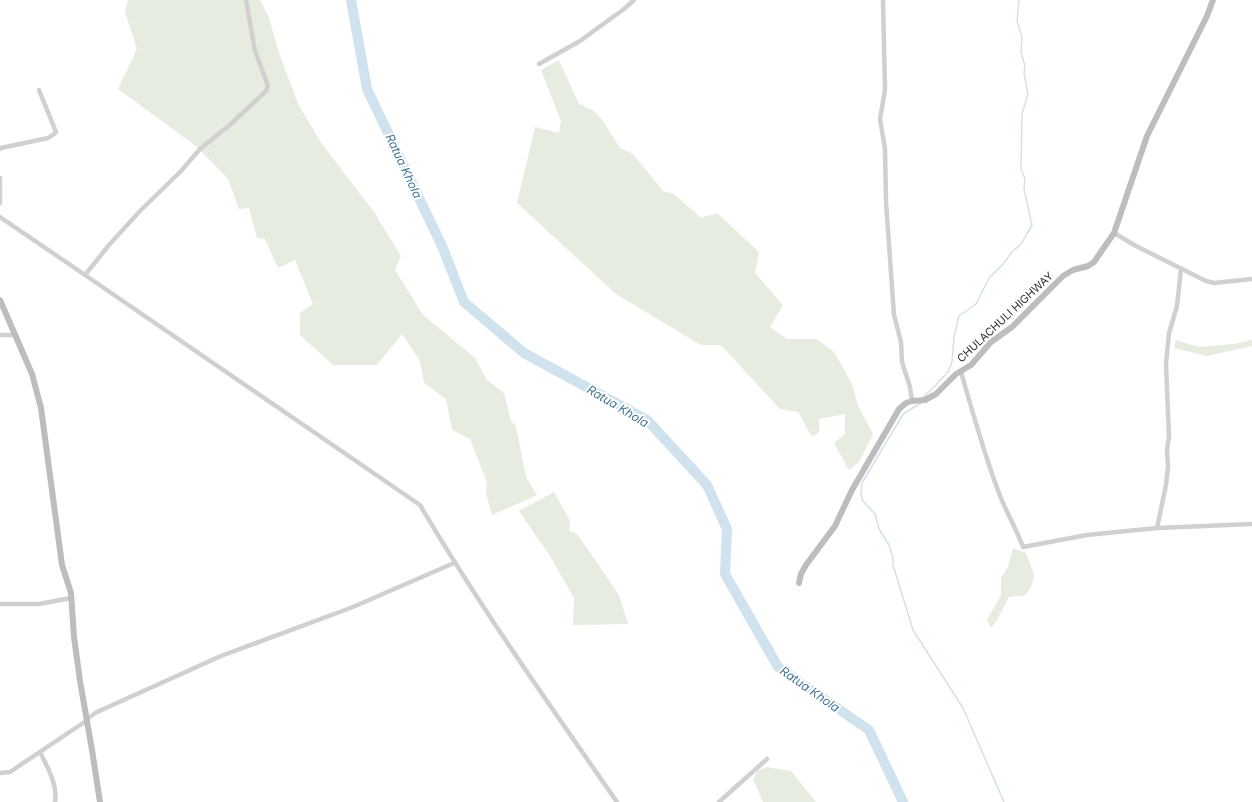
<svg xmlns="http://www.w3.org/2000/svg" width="1252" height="802" font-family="Inter,sans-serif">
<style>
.green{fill:#e6ecdf}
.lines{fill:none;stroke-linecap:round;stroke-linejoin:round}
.stream{stroke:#cfe2ee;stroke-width:1.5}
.river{stroke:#cfe2ee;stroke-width:10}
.street{stroke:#d0d0d0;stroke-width:4.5}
.secondary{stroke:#bdbdbd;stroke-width:6}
.labels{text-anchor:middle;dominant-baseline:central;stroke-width:4;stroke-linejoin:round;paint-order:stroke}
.street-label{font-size:11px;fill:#333;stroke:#fff}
.water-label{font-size:12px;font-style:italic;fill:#3f7597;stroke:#fff}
</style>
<rect width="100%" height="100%" fill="#fff"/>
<g class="green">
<polygon points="128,0 260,0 269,18 280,56 299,106 322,144 374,212 401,256 395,270 423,315 475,358 487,380 504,393 511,421 516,426 526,477 537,495 492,515 486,493 487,482 470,439 452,430 446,399 424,383 420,361 402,334 377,365 333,365 300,335 300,313 313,304 295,260 278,268 265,239 257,238 249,208 239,209 228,179 196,146 118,89 137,49 125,12"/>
<polygon points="559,60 579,104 594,111 603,121 620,148 633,154 663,191 674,194 701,218 717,213 759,252 755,273 783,305 770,327 787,339 817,339 834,352 852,384 858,406 873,434 859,462 849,470 834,443 845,434 845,414 819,419 819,432 812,437 798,412 780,409 721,345 701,345 616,294 517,203 535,127 559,133 561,121 541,70"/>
<polygon points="1176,340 1199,347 1234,344 1252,340 1252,346 1207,356 1174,348"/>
<polygon points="554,492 570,521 569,531 577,534 619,595 628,624 573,625 574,598 550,556 519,511"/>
<path d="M 1013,548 L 1026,553 C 1033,573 1039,575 1026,595 L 1009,597 L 997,620 L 991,628 L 987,620 L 1001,595 L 1001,578 L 1008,567 Z"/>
<polygon points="767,767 791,771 816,802 763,802 753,779 757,771"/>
</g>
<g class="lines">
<g class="stream">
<polyline points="923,397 934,387 948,372 952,362 954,337 959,316 976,304 989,278 1003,264 1012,252 1021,244 1032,225 1024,189 1025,179 1021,169 1022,114 1028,94 1024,73 1025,66 1021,52 1022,37 1017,21 1019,0"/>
<polyline points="921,403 905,413 902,416 862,483 861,494 863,501 875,514 879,529 889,545 893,558 893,565 913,630 963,708 1004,802"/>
</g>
<polyline class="river" points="351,0 367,89 442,246 464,302 524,353 647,420 707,485 727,529 725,574 778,667 869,730 903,802"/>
<g class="street">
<polyline points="883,0 885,90 880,119 885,149 886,202 894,315 901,342 902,362 910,387 912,401"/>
<polyline points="539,64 580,41 624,9 634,0"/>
<polyline points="0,149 1,148 48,138 54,134 56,132 39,90"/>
<polyline points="0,178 0,203"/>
<path d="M 0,217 L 85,275 L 420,505 C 480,607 549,704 617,802"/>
<polyline points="1114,233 1136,246 1206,281 1214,283 1252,279"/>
<polyline points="85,275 109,245 140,211 181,171 200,149 231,124 266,91 268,86 255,51 246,0"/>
<polyline points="0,335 15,335"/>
<path d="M 961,372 C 973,413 984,454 999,493 C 1006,512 1016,528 1023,547 L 1087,535 L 1157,528 L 1252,524"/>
<polyline points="1157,528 1166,485 1168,467 1167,450 1169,437 1166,364 1169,333 1177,306 1181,269"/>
<polyline points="0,604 39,604 71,598"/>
<path d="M 40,752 C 47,766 58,786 55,802"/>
<polyline points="0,773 10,772 86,721 88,718 97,712 221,656 353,607 454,563"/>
<polyline points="719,802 767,759"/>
</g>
<g class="secondary">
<polyline points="0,300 32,374 41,408 62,565 71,593 74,637 80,681 92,750 100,802"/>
<polyline points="799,583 801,574 806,565 835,526 852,490 899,409 906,403 912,401 925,400 936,394 956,374 971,365 991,342 1012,327 1063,276 1073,270 1088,266 1094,262 1114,233 1147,136 1207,16 1213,0"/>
</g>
</g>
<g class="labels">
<g class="street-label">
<text transform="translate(1005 317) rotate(-43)">CHULACHULI HIGHWAY</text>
</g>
<g class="water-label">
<text transform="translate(404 166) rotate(65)">Ratua Khola</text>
<text transform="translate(618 406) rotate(31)">Ratua Khola</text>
<text transform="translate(810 689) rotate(35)">Ratua Khola</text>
</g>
</g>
</svg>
